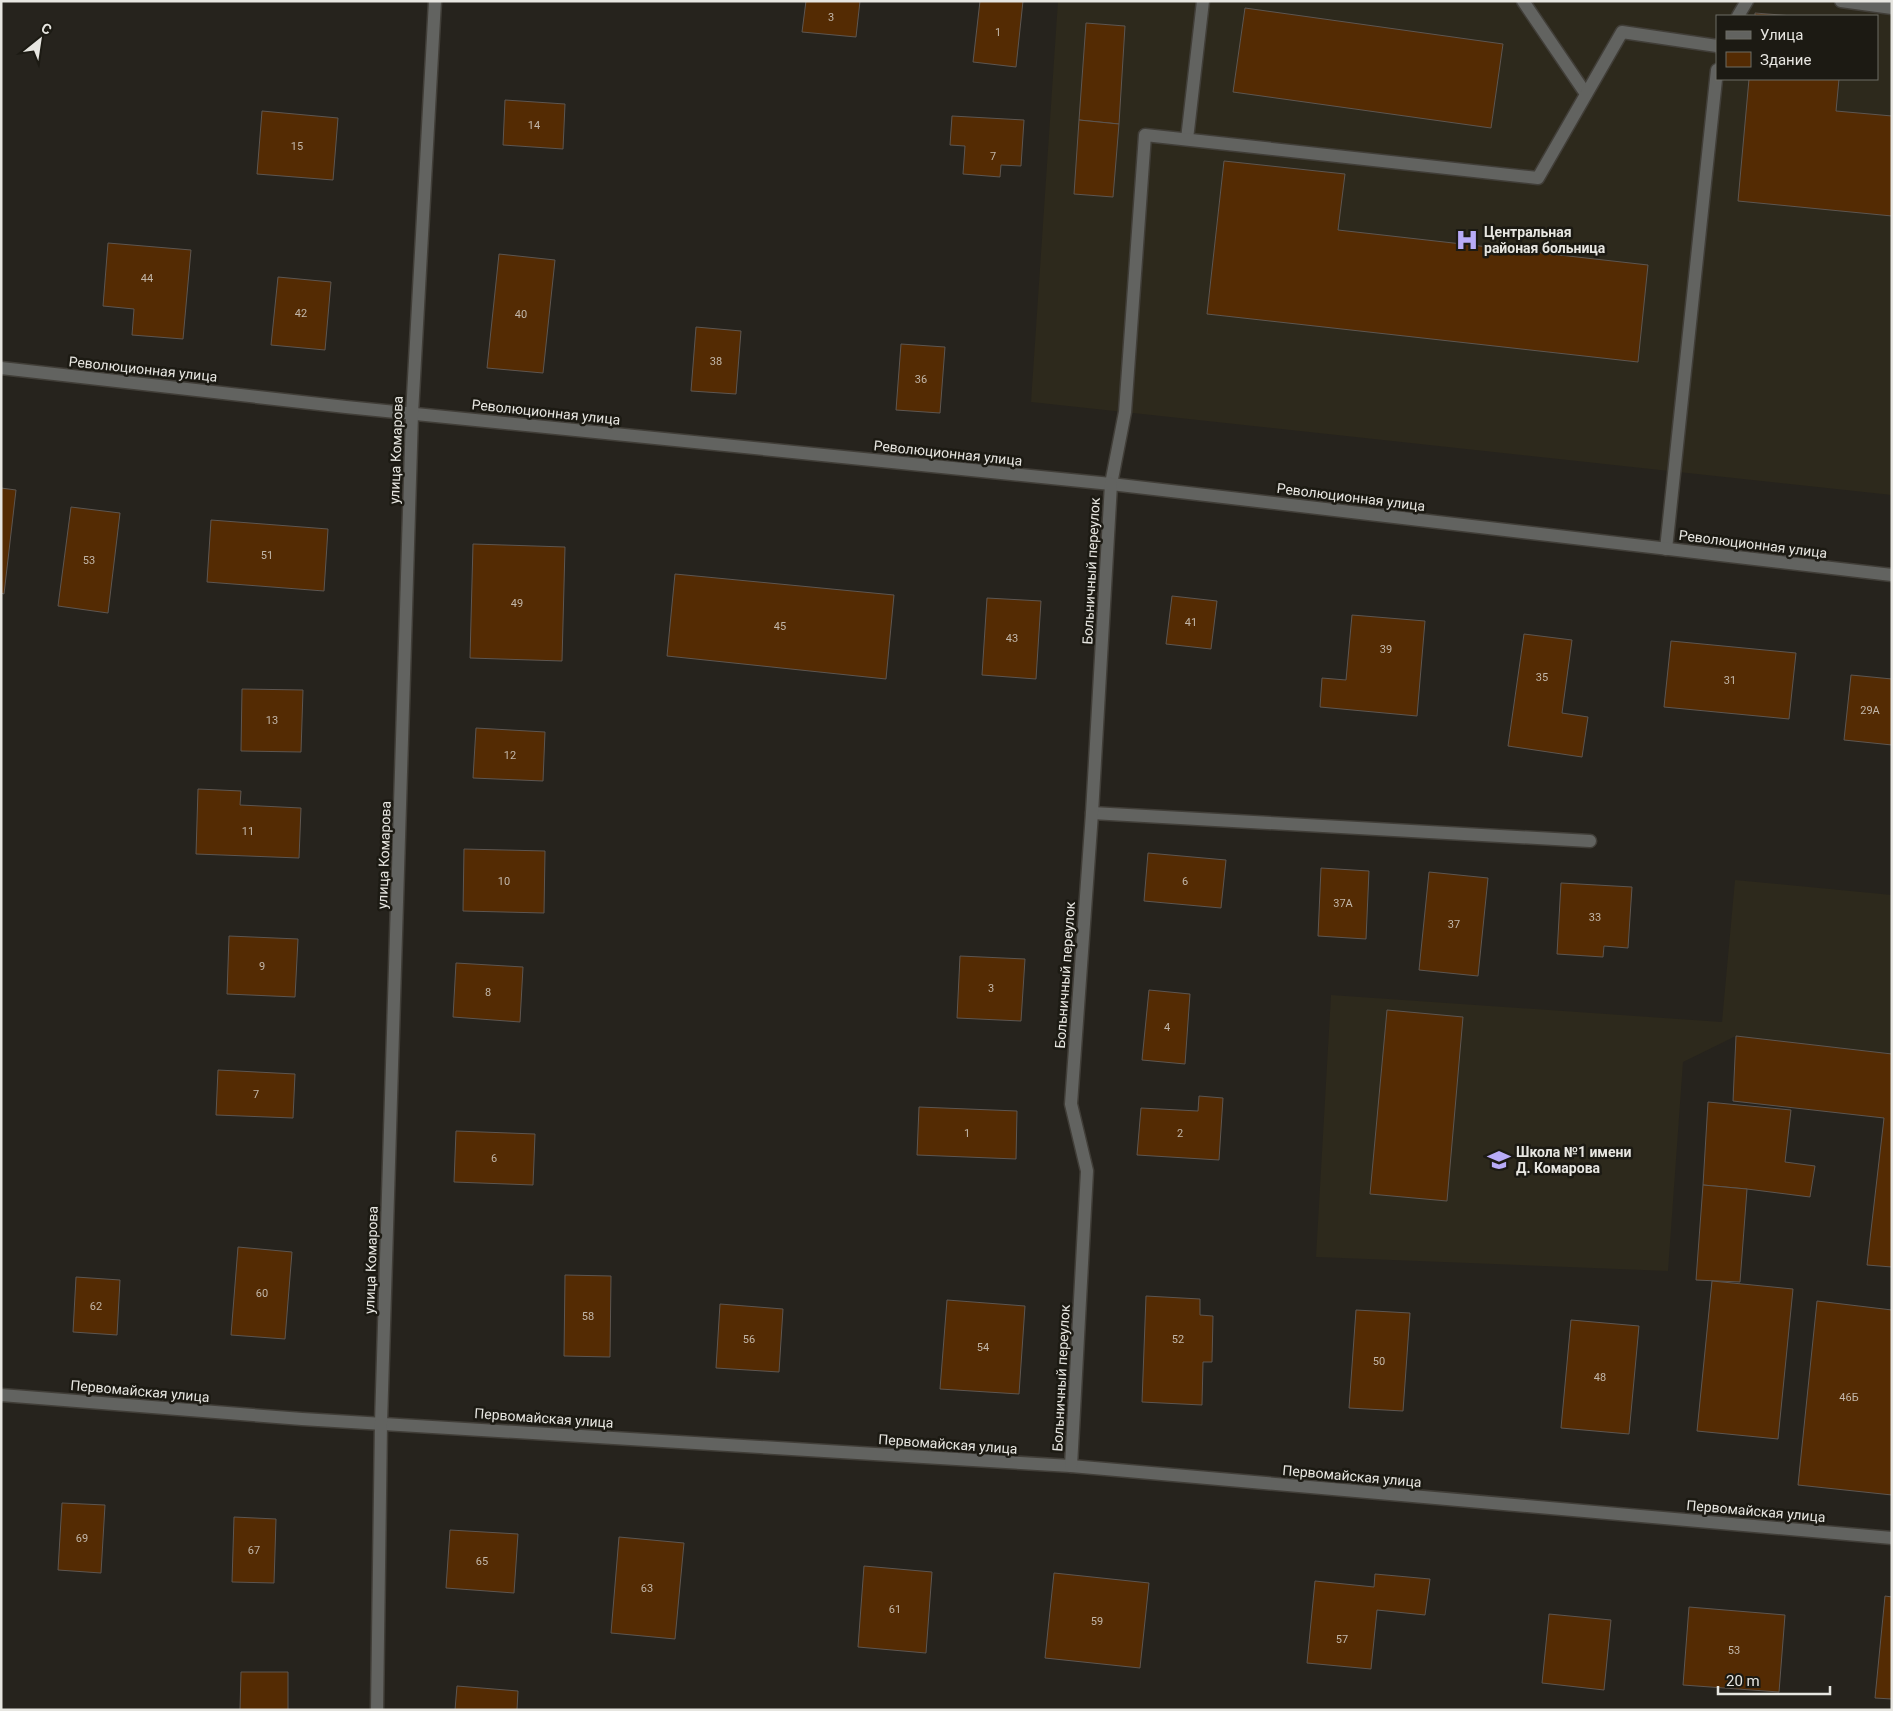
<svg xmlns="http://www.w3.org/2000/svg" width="1893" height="1711" font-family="Roboto,sans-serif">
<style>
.built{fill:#2d291c;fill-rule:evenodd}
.building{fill:#542b03;stroke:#5d5651}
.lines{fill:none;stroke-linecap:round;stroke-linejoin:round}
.service-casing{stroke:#413e38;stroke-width:15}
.minor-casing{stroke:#413e38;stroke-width:15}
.service{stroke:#626360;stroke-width:12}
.minor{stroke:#626360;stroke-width:12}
.labels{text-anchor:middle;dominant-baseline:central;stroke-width:5;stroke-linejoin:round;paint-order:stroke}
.number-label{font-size:11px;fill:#c2b7aa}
.poi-label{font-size:14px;font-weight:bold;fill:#e7e6e1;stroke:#1c1a13;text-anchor:start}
.street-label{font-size:14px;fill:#e7e6e1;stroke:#1c1a13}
</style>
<rect width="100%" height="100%" fill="#26231d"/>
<g class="built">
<path d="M 1058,1 L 1892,1 L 1892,495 L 1031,402 ZM 1717,16 L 1877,16 L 1877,79 L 1717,79 Z"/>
<polygon points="1735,880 1892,895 1892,1054 1736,1036 1683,1062 1668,1271 1316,1257 1331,995 1722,1022"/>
</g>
<g class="building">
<polygon points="806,1 860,1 856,37 802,32"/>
<polygon points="980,1 1023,1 1016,67 973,62"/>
<polygon points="1245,8 1503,44 1491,128 1233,92"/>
<polygon points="1755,13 1793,16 1755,16"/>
<polygon points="1086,23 1125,26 1119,124 1079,120"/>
<polygon points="1749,79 1839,79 1836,111 1892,116 1892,216 1738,201"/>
<polygon points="505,100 565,104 563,149 503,145"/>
<polygon points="262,111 338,118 333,180 257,174"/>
<polygon points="952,116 1024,120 1021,166 1001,165 1000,177 963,174 965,146 950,145"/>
<polygon points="1079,120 1119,124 1113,197 1074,194"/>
<polygon points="1224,161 1345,174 1338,230 1648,265 1638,362 1207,314"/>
<polygon points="108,243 191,250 183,339 132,335 134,309 103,306"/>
<polygon points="499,254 555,260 543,373 487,368"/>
<polygon points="278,277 331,282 325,350 271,345"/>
<polygon points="696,327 741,331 736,394 691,391"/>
<polygon points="901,344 945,347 940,413 896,410"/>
<polygon points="1,488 16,490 4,594 1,593"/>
<polygon points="71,507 120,513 108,613 58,606"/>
<polygon points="211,520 328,529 324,591 207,582"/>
<polygon points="473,544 565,547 562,661 470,658"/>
<polygon points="675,574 894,595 886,679 667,656"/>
<polygon points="1172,596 1217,601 1211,649 1166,644"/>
<polygon points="987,598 1041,601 1036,679 982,675"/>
<polygon points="1352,615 1425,621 1417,716 1320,707 1322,678 1346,680"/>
<polygon points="1524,634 1572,640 1562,713 1588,717 1582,757 1508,746"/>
<polygon points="1671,641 1796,653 1789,719 1664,707"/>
<polygon points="1851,675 1892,679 1892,745 1844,740"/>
<polygon points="242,689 303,690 301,752 241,751"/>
<polygon points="476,728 545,732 543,781 473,778"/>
<polygon points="198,789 241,791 240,805 301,808 299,858 196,854"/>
<polygon points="464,849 545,851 544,913 463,911"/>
<polygon points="1148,853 1226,860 1221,908 1144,901"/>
<polygon points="1321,868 1369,871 1366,939 1318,936"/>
<polygon points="1429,872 1488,878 1478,976 1419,970"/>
<polygon points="1561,883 1632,887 1628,948 1604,946 1603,957 1557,954"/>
<polygon points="229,936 298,939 295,997 227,994"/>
<polygon points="960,956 1025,959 1021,1021 957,1018"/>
<polygon points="456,963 523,967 520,1022 453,1017"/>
<polygon points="1149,990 1190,994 1185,1064 1142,1060"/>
<polygon points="1387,1010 1463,1017 1447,1201 1370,1194"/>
<polygon points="1736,1036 1892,1054 1892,1267 1867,1265 1884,1118 1733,1101"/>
<polygon points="218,1070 295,1074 293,1118 216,1115"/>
<polygon points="1199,1096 1223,1098 1219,1160 1137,1155 1141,1108 1198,1111"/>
<polygon points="1708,1102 1791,1110 1785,1162 1815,1166 1810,1197 1747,1189 1703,1185"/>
<polygon points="919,1107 1017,1111 1016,1159 917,1155"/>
<polygon points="456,1131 535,1134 533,1185 454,1182"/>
<polygon points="1703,1185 1747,1189 1740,1282 1696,1280"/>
<polygon points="238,1247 292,1252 285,1339 231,1335"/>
<polygon points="565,1275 611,1276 610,1357 564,1356"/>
<polygon points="76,1277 120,1280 117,1335 73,1332"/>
<polygon points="1712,1281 1793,1289 1778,1439 1697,1431"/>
<polygon points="1146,1296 1200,1299 1200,1315 1213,1316 1212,1362 1203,1362 1202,1405 1142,1402"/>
<polygon points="947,1300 1025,1306 1019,1394 940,1389"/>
<polygon points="1817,1301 1892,1310 1892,1495 1798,1485"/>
<polygon points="720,1304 783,1309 779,1372 716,1368"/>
<polygon points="1356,1310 1410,1313 1403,1411 1349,1408"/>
<polygon points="1571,1320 1639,1326 1629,1434 1561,1428"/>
<polygon points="62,1503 105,1505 101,1573 58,1570"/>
<polygon points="234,1517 276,1519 274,1583 232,1582"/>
<polygon points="450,1530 518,1534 514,1593 446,1588"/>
<polygon points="619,1537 684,1543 675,1639 611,1633"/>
<polygon points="864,1566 932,1572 926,1653 858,1647"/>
<polygon points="1054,1573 1149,1583 1140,1668 1045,1658"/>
<polygon points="1375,1574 1430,1579 1425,1615 1377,1610 1371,1669 1307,1663 1315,1581 1374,1587"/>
<polygon points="1885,1596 1892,1597 1892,1699 1875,1698"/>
<polygon points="1689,1607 1785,1615 1779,1692 1683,1685"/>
<polygon points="1549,1614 1611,1620 1604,1690 1542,1683"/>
<polygon points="241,1672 288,1672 288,1710 240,1710"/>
<polygon points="457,1686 518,1691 517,1710 455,1710"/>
</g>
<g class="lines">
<defs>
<g id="service">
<polyline points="1523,1 1586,94"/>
<polyline points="1841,1 1892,8"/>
<polyline points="1738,16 1747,1"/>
<polyline points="1187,139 1203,1"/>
<polyline points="1111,484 1125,412 1145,135 1538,178 1622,32 1717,46"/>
<polyline points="1666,549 1717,70"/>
<polyline points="1092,813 1590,841"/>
</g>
<g id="minor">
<polyline points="1,368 346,407 1111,484 1892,575"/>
<polyline points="1,1395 302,1419 1071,1466 1892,1538"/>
<polyline points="1071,1466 1087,1171 1071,1104 1092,813 1111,484"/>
<polyline points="377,1710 381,1423 412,414 435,1"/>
</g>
</defs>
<use href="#service" class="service-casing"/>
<use href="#minor" class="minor-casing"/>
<use href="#service" class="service"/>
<use href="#minor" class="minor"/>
</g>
<defs>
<symbol id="hospital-bare" viewBox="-9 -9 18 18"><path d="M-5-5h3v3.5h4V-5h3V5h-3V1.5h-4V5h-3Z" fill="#b8abf7" stroke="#1c1a13" stroke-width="2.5" paint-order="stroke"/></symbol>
<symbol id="school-bare" viewBox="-9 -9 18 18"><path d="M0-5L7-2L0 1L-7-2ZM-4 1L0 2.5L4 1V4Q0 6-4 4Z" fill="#b8abf7" stroke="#1c1a13" stroke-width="2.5" paint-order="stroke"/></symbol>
</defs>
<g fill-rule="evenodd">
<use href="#hospital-bare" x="1451" y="224" width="32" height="32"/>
<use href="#school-bare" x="1483" y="1144" width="32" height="32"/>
</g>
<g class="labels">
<g class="number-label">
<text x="831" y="17">3</text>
<text x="998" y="32">1</text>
<text x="534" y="125">14</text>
<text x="297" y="146">15</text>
<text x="993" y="156">7</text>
<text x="147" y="278">44</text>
<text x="301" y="313">42</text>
<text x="521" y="314">40</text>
<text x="716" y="361">38</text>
<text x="921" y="379">36</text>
<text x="267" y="555">51</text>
<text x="89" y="560">53</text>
<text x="517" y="603">49</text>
<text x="1191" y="622">41</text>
<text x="780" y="626">45</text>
<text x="1012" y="638">43</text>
<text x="1386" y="649">39</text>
<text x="1542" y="677">35</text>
<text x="1730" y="680">31</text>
<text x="1870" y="710">29А</text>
<text x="272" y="720">13</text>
<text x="510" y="755">12</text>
<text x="248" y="831">11</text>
<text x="504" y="881">10</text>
<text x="1185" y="881">6</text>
<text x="1343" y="903">37А</text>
<text x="1595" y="917">33</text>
<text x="1454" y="924">37</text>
<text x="262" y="966">9</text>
<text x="991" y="988">3</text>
<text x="488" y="992">8</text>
<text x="1167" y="1027">4</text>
<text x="256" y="1094">7</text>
<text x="967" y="1133">1</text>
<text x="1180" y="1133">2</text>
<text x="494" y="1158">6</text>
<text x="262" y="1293">60</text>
<text x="96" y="1306">62</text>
<text x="588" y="1316">58</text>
<text x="749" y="1339">56</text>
<text x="1178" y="1339">52</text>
<text x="983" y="1347">54</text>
<text x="1379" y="1361">50</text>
<text x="1600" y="1377">48</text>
<text x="1849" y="1397">46Б</text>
<text x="82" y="1538">69</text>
<text x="254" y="1550">67</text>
<text x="482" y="1561">65</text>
<text x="647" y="1588">63</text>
<text x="895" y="1609">61</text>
<text x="1097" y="1621">59</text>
<text x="1342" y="1639">57</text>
<text x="1734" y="1650">53</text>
</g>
<g class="poi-label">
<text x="1484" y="232">Центральная<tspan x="1484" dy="16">районая больница</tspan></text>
<text x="1516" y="1152">Школа №1 имени<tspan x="1516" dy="16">Д. Комарова</tspan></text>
</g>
<g class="street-label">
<text transform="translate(143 369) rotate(6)">Революционная улица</text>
<text transform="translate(546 412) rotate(6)">Революционная улица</text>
<text transform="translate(396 450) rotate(-88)">улица Комарова</text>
<text transform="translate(948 453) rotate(6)">Революционная улица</text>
<text transform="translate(1351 497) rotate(7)">Революционная улица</text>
<text transform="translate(1753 544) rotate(7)">Революционная улица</text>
<text transform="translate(1091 571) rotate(-87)">Больничный переулок</text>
<text transform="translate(384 855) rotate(-88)">улица Комарова</text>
<text transform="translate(1065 975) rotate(-86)">Больничный переулок</text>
<text transform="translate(371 1260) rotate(-88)">улица Комарова</text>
<text transform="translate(1061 1378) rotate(-87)">Больничный переулок</text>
<text transform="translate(140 1391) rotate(5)">Первомайская улица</text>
<text transform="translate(544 1418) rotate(4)">Первомайская улица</text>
<text transform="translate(948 1444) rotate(4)">Первомайская улица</text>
<text transform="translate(1352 1476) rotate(5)">Первомайская улица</text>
<text transform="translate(1756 1511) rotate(5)">Первомайская улица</text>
</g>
</g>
<rect width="1893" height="1711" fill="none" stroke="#e7e6e1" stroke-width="5"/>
<rect x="1716" y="15" width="162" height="65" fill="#1c1a13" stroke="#6d6c65"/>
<rect x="1726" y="31" width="25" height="8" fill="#626360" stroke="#6d6c65"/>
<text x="1760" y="40" font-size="15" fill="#e7e6e1">Улица</text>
<rect x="1726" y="52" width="25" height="15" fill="#542b03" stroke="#6d6c65"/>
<text x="1760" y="65" font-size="15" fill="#e7e6e1">Здание</text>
<g transform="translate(40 40) rotate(30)" stroke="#1c1a13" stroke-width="4" paint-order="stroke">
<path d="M0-4L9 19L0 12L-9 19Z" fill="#e7e6e1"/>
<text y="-8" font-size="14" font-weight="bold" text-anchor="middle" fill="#e7e6e1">С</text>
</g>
<path d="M1718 1686v8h112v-8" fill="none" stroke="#e7e6e1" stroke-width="2.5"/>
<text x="1726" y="1686" font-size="15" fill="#e7e6e1" stroke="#1c1a13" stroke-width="4" paint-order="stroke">20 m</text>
</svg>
